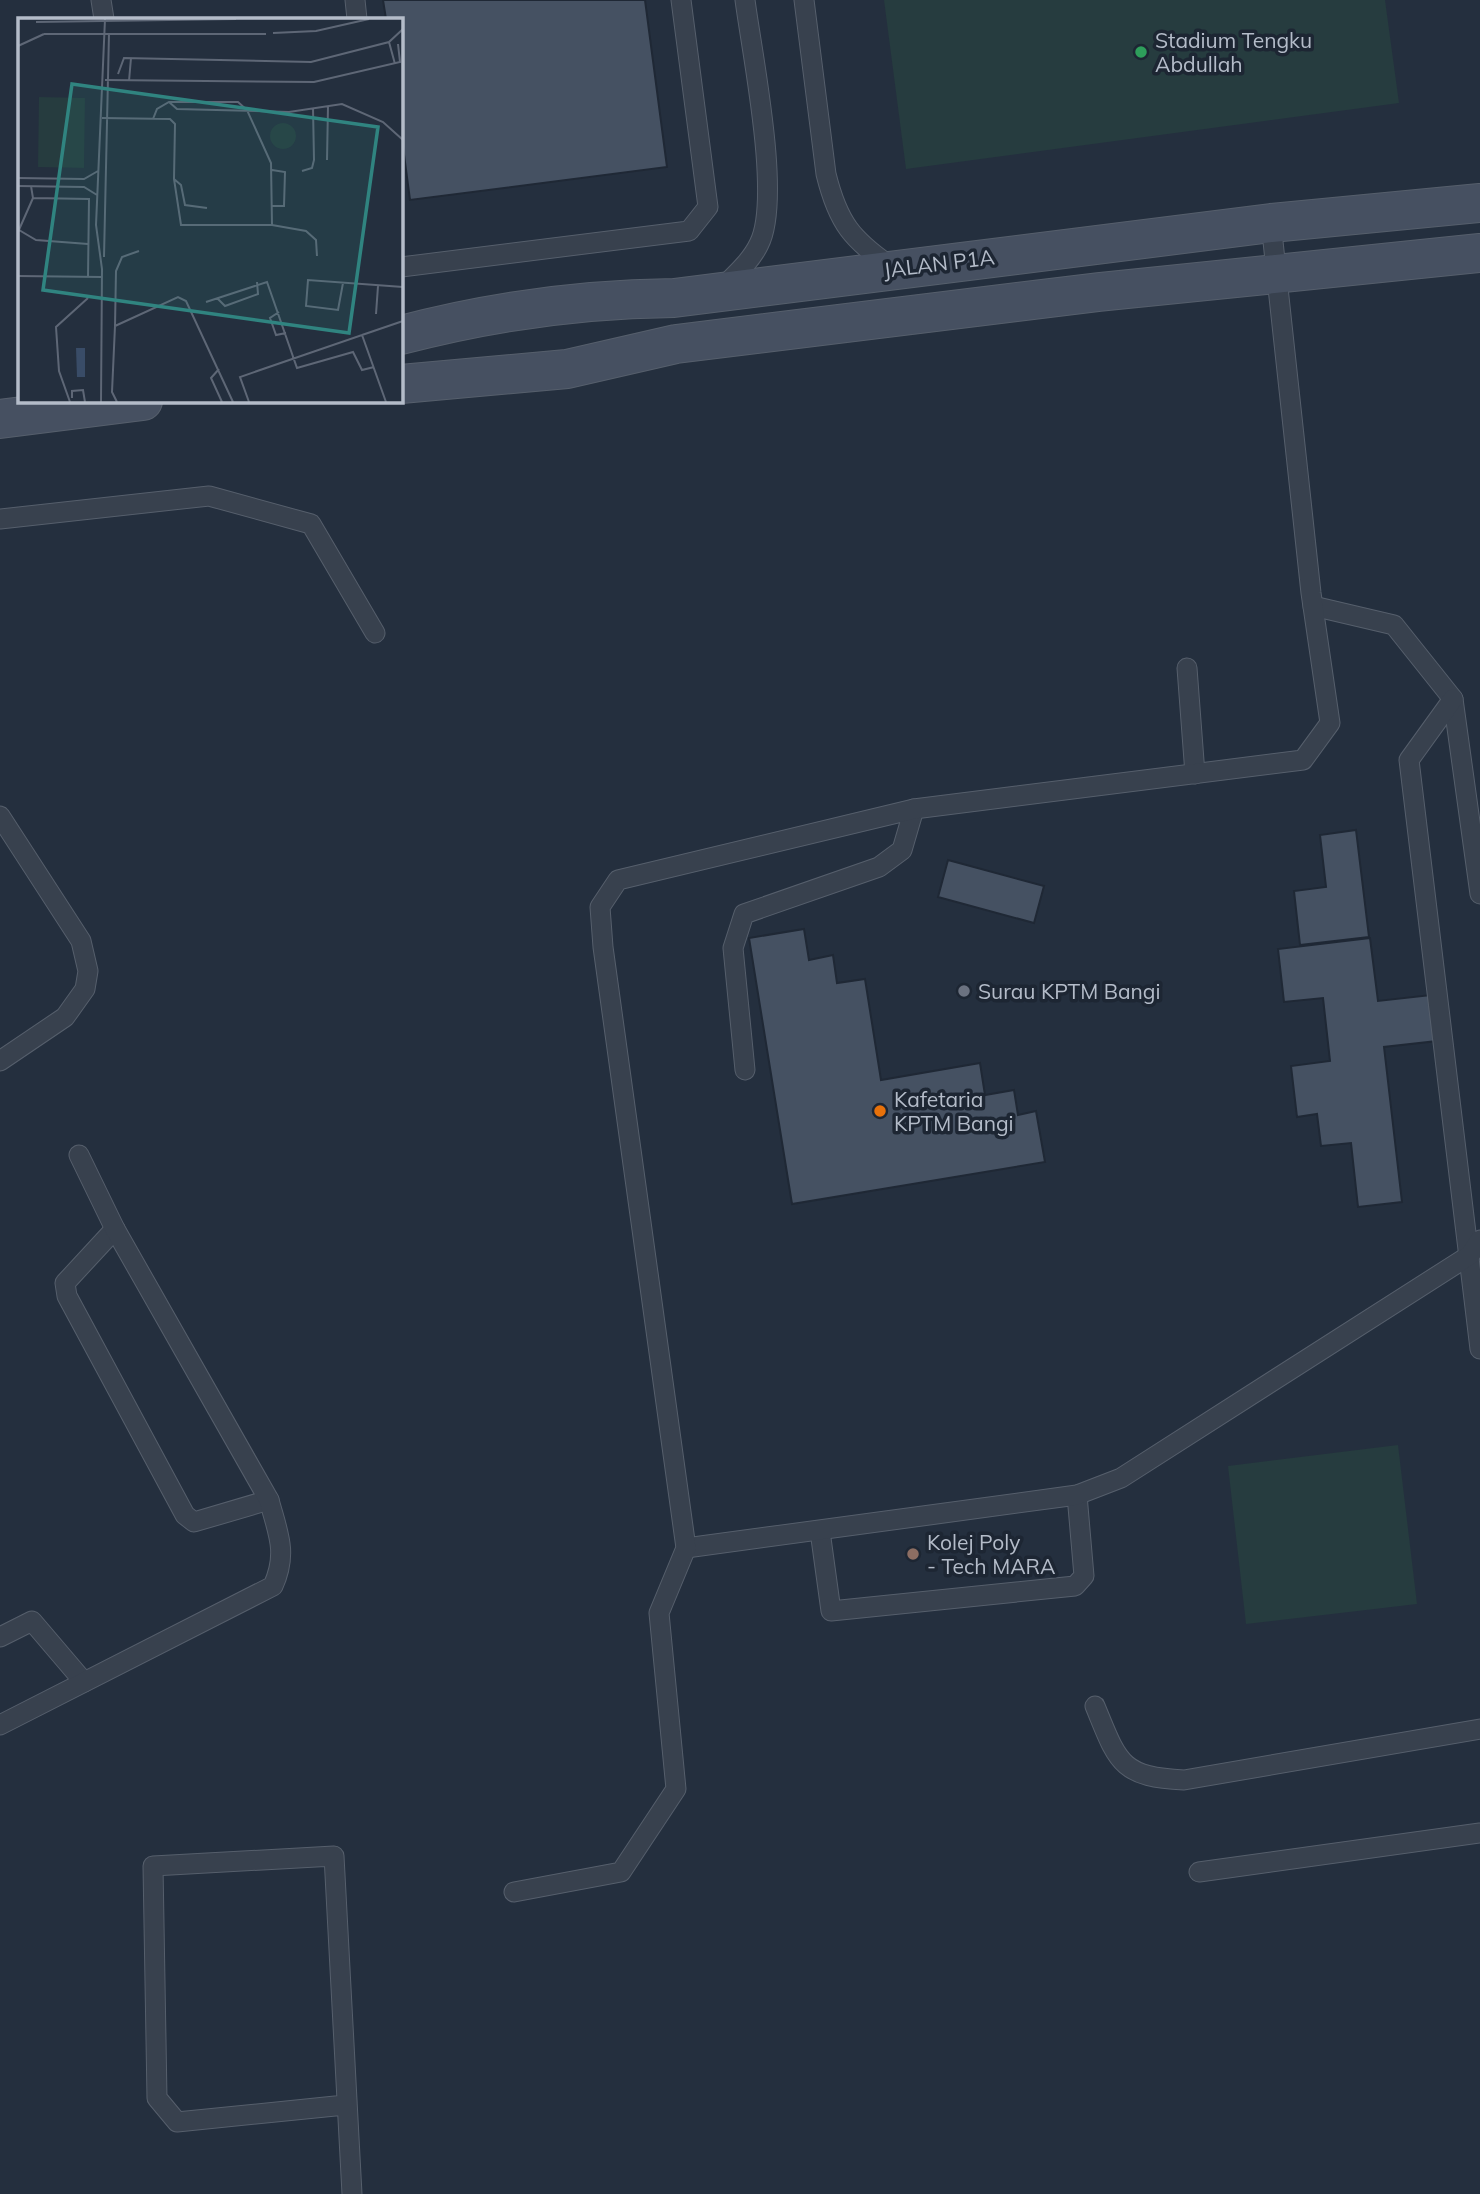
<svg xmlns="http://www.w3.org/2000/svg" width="1480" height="2194" font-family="Mulish,sans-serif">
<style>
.green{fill:#263c3f}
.building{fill:#455162;stroke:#1f2835;stroke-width:2}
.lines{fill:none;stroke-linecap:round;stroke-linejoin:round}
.service-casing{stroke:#565f6c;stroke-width:21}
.secondary-casing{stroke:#565f6c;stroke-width:40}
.service{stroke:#38414e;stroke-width:19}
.secondary{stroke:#465061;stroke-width:38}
.leisure-dot{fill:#2e9e5b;stroke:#1d2633;stroke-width:2.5}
.worship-dot{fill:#6b7280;stroke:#1d2633;stroke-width:2.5}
.food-dot{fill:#e8710a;stroke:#1d2633;stroke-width:2.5}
.education-dot{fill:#8d6e63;stroke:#1d2633;stroke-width:2.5}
.labels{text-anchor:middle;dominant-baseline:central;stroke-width:7;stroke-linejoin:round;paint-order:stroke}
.poi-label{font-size:21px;fill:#b4bcc9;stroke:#1d2633;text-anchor:start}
.street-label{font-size:21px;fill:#b4bcc9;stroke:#1d2633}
.inset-road{fill:none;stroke:#5e6776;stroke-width:2}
.view{fill:#308480;fill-opacity:0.15;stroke:#308480;stroke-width:3.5}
.inset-edge{fill:none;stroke:#b4bcc9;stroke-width:3.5}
</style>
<rect width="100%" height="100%" fill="#242f3e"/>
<g class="green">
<polygon points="884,0 1385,0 1399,103 906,169"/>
<polygon points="1398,1445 1417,1604 1246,1624 1228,1466"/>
</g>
<g class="building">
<polygon points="383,0 645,0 667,167 410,200 401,132 401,19 386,19"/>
<polygon points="1356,830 1369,937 1300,945 1294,891 1326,887 1320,835"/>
<polygon points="948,860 1044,886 1034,923 938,897"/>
<polygon points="804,929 809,960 833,955 837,983 865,979 881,1080 980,1063 985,1095 1014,1090 1018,1115 1036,1111 1045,1162 792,1204 749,938"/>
<polygon points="1370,938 1378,1001 1431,995 1437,1041 1384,1047 1402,1202 1358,1207 1351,1143 1321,1146 1317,1114 1297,1117 1291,1066 1330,1061 1323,998 1284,1002 1278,949"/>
</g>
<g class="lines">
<defs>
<g id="service">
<polyline points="101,0 104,19"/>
<polyline points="355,0 357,19"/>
<path d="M 804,0 L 826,174 C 838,223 852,240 893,268"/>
<polyline points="401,267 689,231 708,207 681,0"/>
<path d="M 722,288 C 735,275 751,261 759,244 C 782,199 752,54 745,0"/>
<polyline points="0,519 209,496 311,524 375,633"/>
<polyline points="1313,606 1394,625 1453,699 1480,894"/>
<polyline points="1187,668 1195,774"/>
<polyline points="1453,699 1409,760 1480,1349"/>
<polyline points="0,816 81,941 88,971 85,989 65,1017 0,1061"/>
<polyline points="745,1070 733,948 744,914 879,867 902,850 914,809"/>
<polyline points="115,1229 65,1283 67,1296 185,1515 194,1522 269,1500"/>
<polyline points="820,1531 831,1611 1075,1586 1084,1576 1077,1495"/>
<polyline points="686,1548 1077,1495 1121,1478 1470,1255 1480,1240"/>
<polyline points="0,1637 32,1621 84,1682"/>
<path d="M 1095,1706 C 1118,1762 1120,1777 1184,1780 L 1480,1729"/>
<path d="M 0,1725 L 273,1586 C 288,1553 278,1533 269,1500 L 115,1229 L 79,1155"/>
<polyline points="1199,1872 1480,1833"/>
<polyline points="514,1892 621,1872 676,1789 659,1613 686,1548 603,947 600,907 618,880 914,809 1303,760 1330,723 1311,593 1271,223"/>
<polyline points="345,2105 177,2122 157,2098 153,1866 334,1856 352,2194"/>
</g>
<g id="secondary">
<path d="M 401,335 C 492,311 580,299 674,298 L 1271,223 L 1480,203"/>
<polyline points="401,384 567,369 676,344 1099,292 1480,253"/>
<polyline points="0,419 143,401"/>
</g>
</defs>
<use href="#service" class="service-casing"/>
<use href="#secondary" class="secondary-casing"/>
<use href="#service" class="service"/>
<use href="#secondary" class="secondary"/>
</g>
<circle class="leisure-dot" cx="1141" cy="52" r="7"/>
<circle class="worship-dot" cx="964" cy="991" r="7"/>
<circle class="food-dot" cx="880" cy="1111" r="7"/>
<circle class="education-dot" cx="913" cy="1554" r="7"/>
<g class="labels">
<g class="poi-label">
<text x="1155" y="40">Stadium Tengku<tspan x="1155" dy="24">Abdullah</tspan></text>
<text x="978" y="991">Surau KPTM Bangi</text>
<text x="894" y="1099">Kafetaria<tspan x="894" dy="24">KPTM Bangi</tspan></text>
<text x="927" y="1542">Kolej Poly<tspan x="927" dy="24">- Tech MARA</tspan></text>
</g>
<g class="street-label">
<text transform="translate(939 263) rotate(-7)">JALAN P1A</text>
</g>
</g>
<g transform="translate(18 18)">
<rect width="385" height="385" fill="#242f3e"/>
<path d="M 21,79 L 67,80 L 66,150 L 20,149 ZM252 118a13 13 0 1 1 26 0a13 13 0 1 1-26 0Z" fill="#263c3f"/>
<path d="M 58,330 L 67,330 L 67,359 L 59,359 Z" fill="#394c67"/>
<path class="inset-road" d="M 18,4 L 218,1M 255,15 L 298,13 L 351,1M 26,16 L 248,16M 371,24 L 377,46M 0,28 L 26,16M 100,56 L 106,40 L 293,44 L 371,24 L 385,11M 87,62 L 296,64 L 382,44 L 380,26M 111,63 L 113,40M 151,84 L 159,91 L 271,94 L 324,86 L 365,104 L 385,122 L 385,136M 84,100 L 152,101 L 157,106 L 156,161 L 163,207 L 254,207 L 288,213 L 298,222 L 299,238M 135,101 L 139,91 L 151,84 L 220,84 L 229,92 L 253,145 L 254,207M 309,142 L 310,88M 254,152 L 267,154 L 266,188 L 254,188M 284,153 L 294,150 L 296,142 L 295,90M 0,160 L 66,161 L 80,153M 156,161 L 163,167 L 167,187 L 189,190M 0,168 L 66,169 L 79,177M 15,180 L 71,181 L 70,259M 1,212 L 18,222 L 70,226M 0,214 L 15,180 L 13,168M 86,239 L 91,15M 0,258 L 84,259M 325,265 L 320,292 L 288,288 L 290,262 L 385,269M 199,280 L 207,288 L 240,276 L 239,264M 188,284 L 249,264 L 279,350 L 335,334 L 344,352 L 356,349M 261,294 L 252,300 L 258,317 L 268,315M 358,296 L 360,268M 97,308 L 98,253 L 104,239 L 121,233M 344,317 L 385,303M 201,351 L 193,360 L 204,384M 54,380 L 54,373 L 65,372 L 67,384M 52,384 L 41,353 L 38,309 L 70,280M 83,384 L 84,251 L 78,207 L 87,1M 99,384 L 94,374 L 97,308 L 160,279 L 168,283 L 215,384M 231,384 L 222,359 L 344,317 L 368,384"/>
<path class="view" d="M 54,66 L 360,109 L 331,315 L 25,272 Z"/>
<rect width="385" height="385" class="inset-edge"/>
</g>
</svg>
